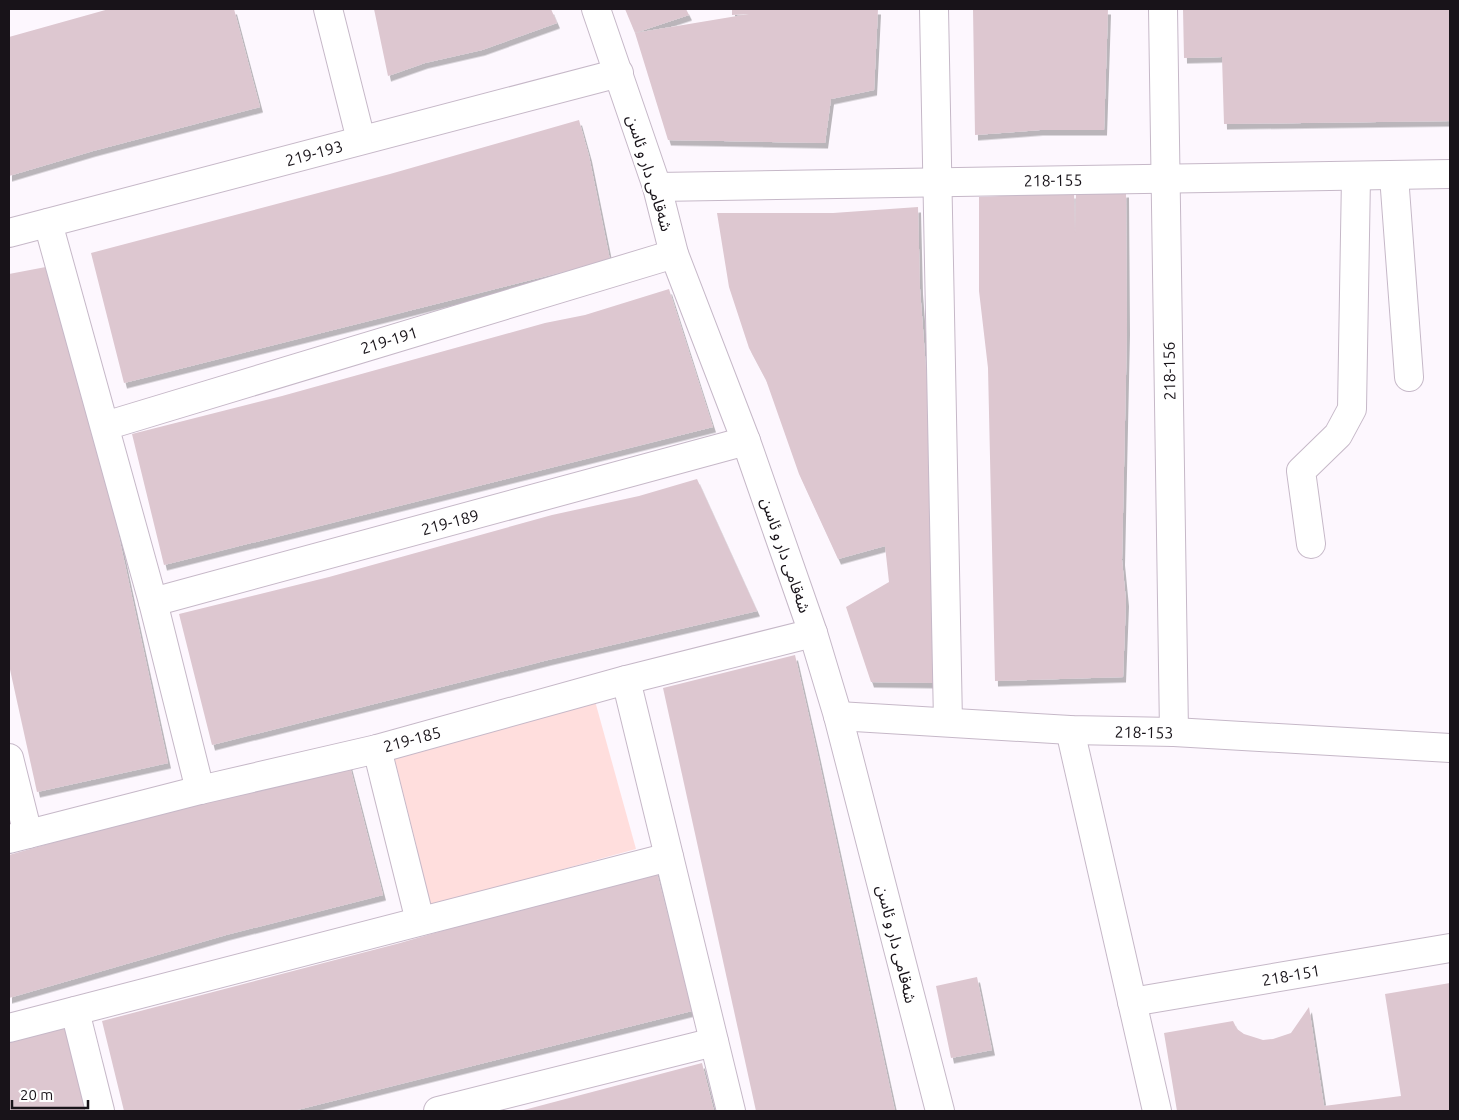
<svg xmlns="http://www.w3.org/2000/svg" width="1459" height="1120" font-family="Ubuntu,'Noto Sans Arabic',sans-serif">
<style>
.green{fill:#ffdedd}
.building{fill:#ddc7d0;filter:url(#shadow)}
.lines{fill:none;stroke-linecap:round;stroke-linejoin:round}
.minor-casing{stroke:#c6b8c8;stroke-width:30}
.minor{stroke:#fff;stroke-width:28}
.labels{text-anchor:middle;dominant-baseline:central;stroke-width:5;stroke-linejoin:round;paint-order:stroke}
.street-label{font-size:16px;fill:#181319;stroke:#fff}
</style>
<defs>
<filter id="shadow"><feDropShadow dx="3" dy="5.5" stdDeviation="0" flood-color="#0004"/></filter>
</defs>
<rect width="100%" height="100%" fill="#fdf7fe"/>
<polygon class="green" points="595,701 636,849 429,906 389,759"/>
<g class="building">
<polygon points="109,9 234,9 260,107 93,151 9,176 9,37"/>
<polygon points="374,9 551,9 557,23 482,50 425,63 388,76"/>
<polygon points="625,9 686,9 689,15 635,33"/>
<polygon points="732,9 878,9 874,90 831,99 825,143 668,140 635,33 749,14 732,15"/>
<polygon points="973,9 1108,9 1104,130 1040,130 975,135"/>
<polygon points="1183,9 1450,9 1450,121 1224,124 1222,57 1184,58"/>
<polygon points="579,120 589,156 610,260 124,383 91,253 390,174"/>
<polygon points="1126,192 1127,329 1122,560 1126,601 1123,677 995,681 988,368 979,291 979,197 1074,193 1075,233 1076,194"/>
<polygon points="918,207 920,289 929,409 942,683 871,682 846,607 889,582 885,546 838,559 799,474 766,380 749,348 729,287 717,213 833,213"/>
<polygon points="51,266 103,463 168,763 37,792 9,665 9,274"/>
<polygon points="669,289 713,427 164,565 132,434 282,396 545,323 585,315"/>
<polygon points="697,479 757,611 548,660 212,745 179,614 329,577 552,515 639,496"/>
<polygon points="795,655 816,747 895,1111 756,1111 663,688"/>
<polygon points="348,759 383,895 226,935 9,998 9,855"/>
<polygon points="656,869 692,1011 293,1111 124,1111 102,1021 400,943"/>
<polygon points="977,977 992,1050 951,1058 936,986"/>
<polygon points="1450,983 1450,1111 1177,1111 1164,1033 1233,1021 1237,1029 1244,1034 1263,1040 1273,1039 1291,1033 1309,1007 1324,1106 1401,1096 1385,994"/>
<polygon points="63,1021 88,1111 9,1111 9,1036"/>
<polygon points="702,1063 714,1111 520,1111"/>
</g>
<g class="lines">
<defs>
<g id="minor">
<polyline points="328,9 361,140"/>
<polyline points="596,9 657,187 674,254 746,441 813,633 838,716 940,1111"/>
<polyline points="934,9 948,722"/>
<polyline points="1163,9 1174,732"/>
<polyline points="1394,176 1409,377"/>
<polyline points="657,187 1450,174"/>
<polyline points="48,223 153,602 200,790"/>
<polyline points="9,233 619,73"/>
<polyline points="105,426 674,254"/>
<polyline points="1311,544 1301,471 1338,435 1352,409 1356,177"/>
<polyline points="153,602 746,441"/>
<polyline points="626,680 731,1111"/>
<polyline points="838,716 1070,730 1174,732 1450,748"/>
<polyline points="1070,730 1157,1111"/>
<polyline points="377,749 420,921"/>
<polyline points="9,758 28,834"/>
<polyline points="9,839 200,790 377,749 626,680 813,633"/>
<polyline points="1132,1002 1450,948"/>
<polyline points="75,1011 100,1111"/>
<polyline points="9,1028 669,857"/>
<polyline points="438,1111 714,1042"/>
</g>
</defs>
<use href="#minor" class="minor-casing"/>
<use href="#minor" class="minor"/>
</g>
<g class="labels">
<g class="street-label">
<text transform="translate(314 153) rotate(-15)">219-193</text>
<text transform="translate(650 173) rotate(73)">شەقامی دار و ئاسن</text>
<text transform="translate(1053 180) rotate(-1)">218-155</text>
<text transform="translate(389 340) rotate(-17)">219-191</text>
<text transform="translate(1169 371) rotate(-91)">218-156</text>
<text transform="translate(450 522) rotate(-15)">219-189</text>
<text transform="translate(786 555) rotate(71)">شەقامی دار و ئاسن</text>
<text transform="translate(1144 732) rotate(1)">218-153</text>
<text transform="translate(412 739) rotate(-15)">219-185</text>
<text transform="translate(897 944) rotate(76)">شەقامی دار و ئاسن</text>
<text transform="translate(1291 975) rotate(-10)">218-151</text>
</g>
</g>
<rect width="1459" height="1120" fill="none" stroke="#181319" stroke-width="20"/>
<path d="M12 1100v8h76v-8" fill="none" stroke="#181319" stroke-width="2.5"/>
<text x="20" y="1100" font-size="15" fill="#181319" stroke="#ffffff" stroke-width="4" paint-order="stroke">20 m</text>
</svg>
